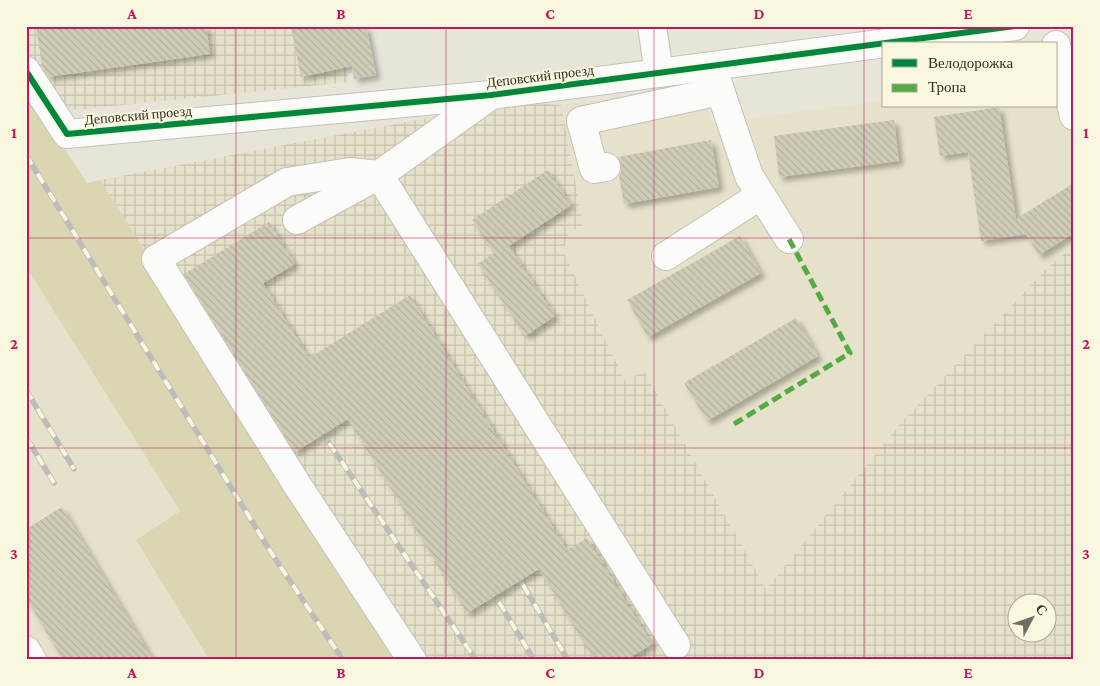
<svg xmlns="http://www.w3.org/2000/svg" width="1100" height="686" font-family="'Crimson Pro',serif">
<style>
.built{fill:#e5e1ca}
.industrial{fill:url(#industrial-grid);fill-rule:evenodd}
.green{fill:#dbd6b2}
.building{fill:url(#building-back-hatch);filter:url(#shadow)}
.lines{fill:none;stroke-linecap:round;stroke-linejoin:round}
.minor-casing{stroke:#c4c2b7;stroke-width:30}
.minor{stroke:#fbfbf9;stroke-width:28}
.rail-casing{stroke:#bcbcb9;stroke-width:5.5}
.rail{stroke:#faf7df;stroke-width:4;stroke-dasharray:11;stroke-linecap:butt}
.quiet{stroke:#54ab44;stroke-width:5;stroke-dasharray:10 5;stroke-linecap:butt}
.cycleway-casing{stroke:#faf7df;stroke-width:9}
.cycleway{stroke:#00873e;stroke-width:6}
.grid{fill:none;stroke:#c2185b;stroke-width:1;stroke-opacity:0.55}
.labels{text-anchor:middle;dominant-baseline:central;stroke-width:4;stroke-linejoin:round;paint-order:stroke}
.street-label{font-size:14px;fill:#2f2e25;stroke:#faf7df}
.neatline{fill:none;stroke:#c2185b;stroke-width:2}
.grid-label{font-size:16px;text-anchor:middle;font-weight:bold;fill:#c2185b}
</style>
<defs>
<pattern id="industrial-grid" width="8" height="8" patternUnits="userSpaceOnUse" patternTransform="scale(1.25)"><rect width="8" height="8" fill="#e5e1ca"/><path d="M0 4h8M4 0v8" fill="none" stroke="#c5c1ad"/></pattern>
<pattern id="building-back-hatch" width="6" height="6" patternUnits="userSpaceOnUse" patternTransform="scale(1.25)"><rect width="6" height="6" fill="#cecbb7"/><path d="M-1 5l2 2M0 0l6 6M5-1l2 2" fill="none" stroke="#b1af9d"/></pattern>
<filter id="shadow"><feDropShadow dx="4.5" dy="4.5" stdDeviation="2.5" flood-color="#0004"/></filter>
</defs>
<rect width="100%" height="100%" fill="#e7e5d8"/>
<g class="built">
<polygon points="1074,70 1074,246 1048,267 901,423 766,589 644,371 625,381 563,252 569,233 561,105 701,86 712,123 884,101 884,106 1056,106 1056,78"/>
<polygon points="26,267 180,512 136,540 207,660 26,660"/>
</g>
<g class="industrial">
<polygon points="26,26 338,26 349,82 63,111 26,53"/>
<path d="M 512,102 L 561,105 L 583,225 L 569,233 L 563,252 L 625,381 L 644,371 L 766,589 L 901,423 L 1048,267 L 1074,246 L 1074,660 L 405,660 L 100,180 ZM 1018,604 L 1048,604 L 1048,634 L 1018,634 Z"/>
</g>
<polygon class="green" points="26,89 87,183 100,180 405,660 209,660 136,540 180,511 26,267"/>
<g class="building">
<polygon points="36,26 206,26 210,54 48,77 42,66"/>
<polygon points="291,26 366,26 376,75 354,79 352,66 301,77"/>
<polygon points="999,107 1016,219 1074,183 1074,233 1039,255 1026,234 981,241 968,152 940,156 934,117"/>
<polygon points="894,120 899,161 779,177 774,136"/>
<polygon points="711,140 719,187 624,204 619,175 621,172 621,165 618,157"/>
<polygon points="548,170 571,205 509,246 555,316 525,336 478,264 494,253 472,220"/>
<polygon points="269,222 295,264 263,283 309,358 410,295 567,550 587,538 652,644 626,660 594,660 539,569 467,613 348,419 295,452 184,274"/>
<polygon points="740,236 761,273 648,337 627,300"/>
<polygon points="796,318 818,356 707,421 684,383"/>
<polygon points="62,507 153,660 63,660 26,598 26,529"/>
</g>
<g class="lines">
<defs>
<g id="minor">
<polyline points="652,26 659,73"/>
<polyline points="1056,45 1074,116"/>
<polyline points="26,71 67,134 491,95 1015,26"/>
<polyline points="715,75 749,176 789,239"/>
<polyline points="606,167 594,169 581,121 720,91"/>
<polyline points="297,220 379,175 490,96"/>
<polyline points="666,256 761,195"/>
<polyline points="26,650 32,660"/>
<polyline points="412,660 296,483 156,259 287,182 350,172 379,175 676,645"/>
</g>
</defs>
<use href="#minor" class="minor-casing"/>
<use href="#minor" class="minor"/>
<defs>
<g id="rail">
<polyline points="26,155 274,557 343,660"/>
<polyline points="26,390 74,469"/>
<polyline points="26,437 54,483"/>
<polyline points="329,443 476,660"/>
<polyline points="523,585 568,660"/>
<polyline points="499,602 534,660"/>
</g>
</defs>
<use href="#rail" class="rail-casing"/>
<use href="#rail" class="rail"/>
<polyline class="quiet" points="734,424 850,353 789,239"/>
<defs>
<polyline id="cycleway" points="26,71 67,134 491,95 1015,26"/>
</defs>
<use href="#cycleway" class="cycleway-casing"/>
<use href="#cycleway" class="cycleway"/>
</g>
<path class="grid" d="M 236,26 L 236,660M 446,26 L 446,660M 654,26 L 654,660M 864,26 L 864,660M 26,238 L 1074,238M 26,448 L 1074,448"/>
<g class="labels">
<g class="street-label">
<text transform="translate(540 76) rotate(-7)">Деповский проезд</text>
<text transform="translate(138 115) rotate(-5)">Деповский проезд</text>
</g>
</g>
<rect width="1100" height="686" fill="none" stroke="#faf7df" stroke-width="55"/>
<rect x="882" y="42" width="175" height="65" fill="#faf7df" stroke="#a9a795"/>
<rect x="892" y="59" width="25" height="8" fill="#00873e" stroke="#a9a795"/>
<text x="928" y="68" font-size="15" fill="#2f2e25">Велодорожка</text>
<rect x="892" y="84" width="25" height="8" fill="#54ab44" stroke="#a9a795"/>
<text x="928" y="92" font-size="15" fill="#2f2e25">Тропа</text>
<g transform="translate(1032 618) rotate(49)"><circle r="24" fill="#faf7df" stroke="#a9a795"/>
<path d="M0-4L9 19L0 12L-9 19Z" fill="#6f6e64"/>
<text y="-8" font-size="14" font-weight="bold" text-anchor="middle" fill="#2f2e25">С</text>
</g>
<rect x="28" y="28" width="1044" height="630" class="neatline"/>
<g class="grid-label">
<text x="132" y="19">A</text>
<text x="341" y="19">B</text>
<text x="550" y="19">C</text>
<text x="759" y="19">D</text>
<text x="968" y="19">E</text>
<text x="14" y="138">1</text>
<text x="1086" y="138">1</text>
<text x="14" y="349">2</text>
<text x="1086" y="349">2</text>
<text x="14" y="559">3</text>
<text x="1086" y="559">3</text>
<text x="132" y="678">A</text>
<text x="341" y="678">B</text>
<text x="550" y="678">C</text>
<text x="759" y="678">D</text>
<text x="968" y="678">E</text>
</g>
</svg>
